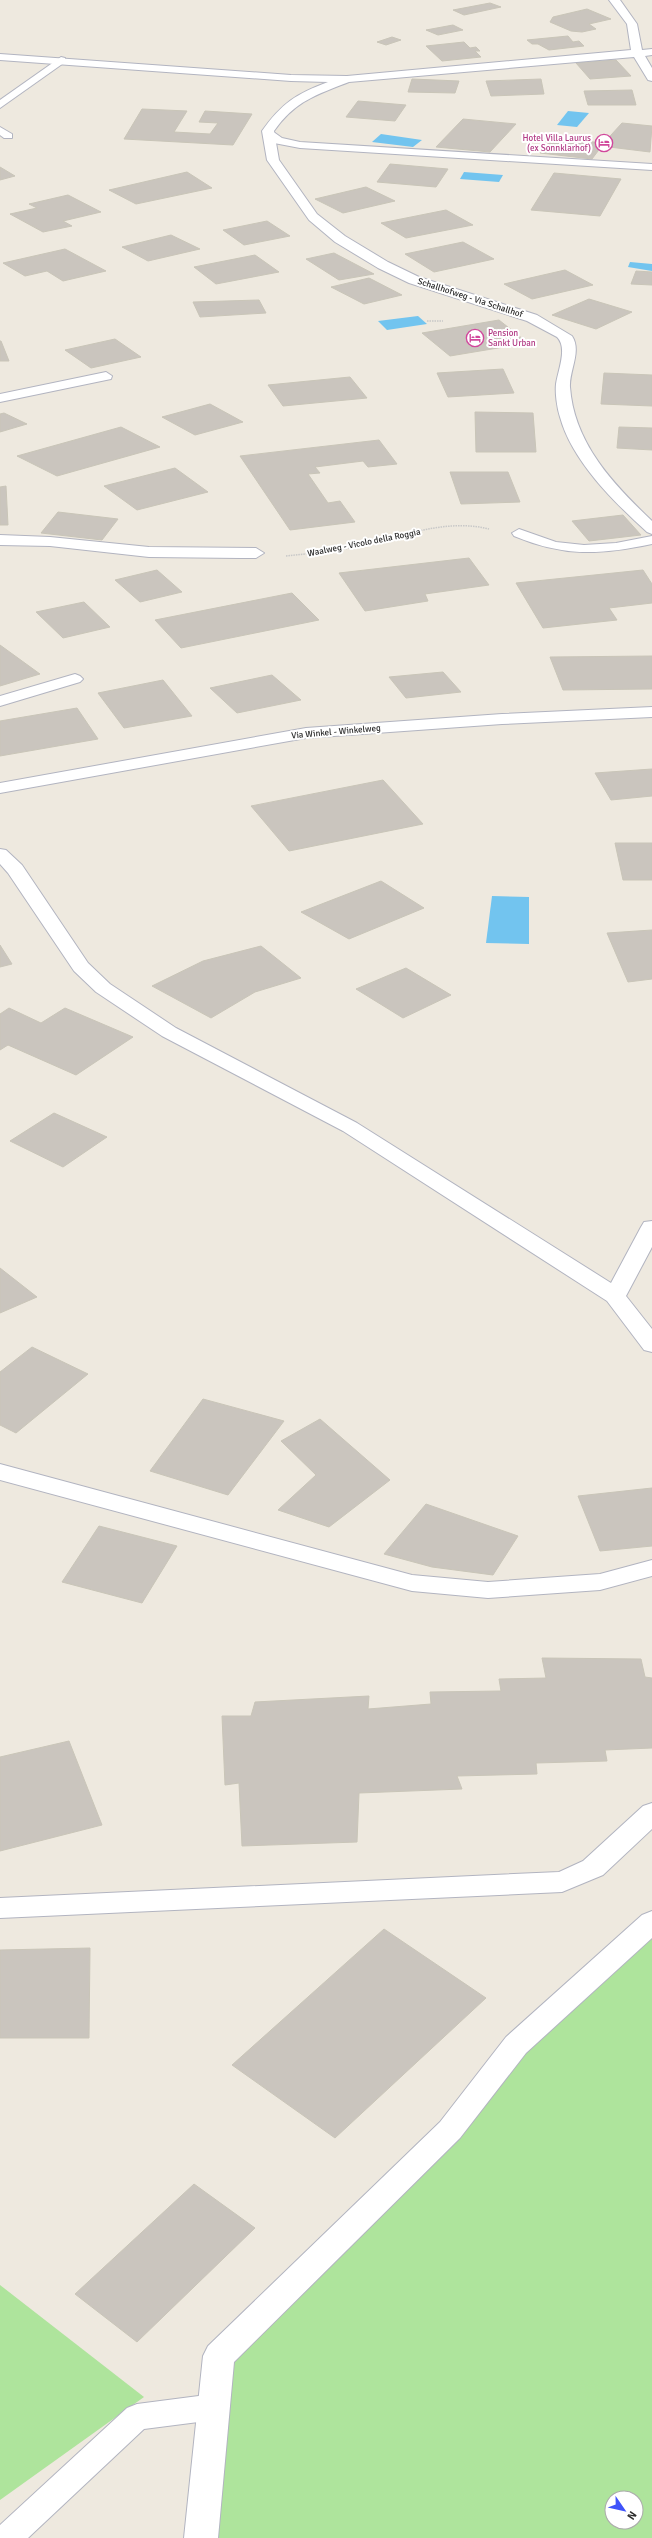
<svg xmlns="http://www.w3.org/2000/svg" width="652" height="2538" font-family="Signika,sans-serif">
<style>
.green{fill:#aee49c;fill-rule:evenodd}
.water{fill:#72c4ef}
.building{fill:#cac5be;stroke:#c9c5b8}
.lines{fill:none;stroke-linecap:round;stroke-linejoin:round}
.service-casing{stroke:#b2b4c0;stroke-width:2}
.minor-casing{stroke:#b2b4c0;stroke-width:2}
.path{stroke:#c8c8c8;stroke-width:1.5;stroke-dasharray:1.5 1;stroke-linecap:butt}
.service{fill:#fff;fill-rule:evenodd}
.minor{fill:#fff;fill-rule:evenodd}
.labels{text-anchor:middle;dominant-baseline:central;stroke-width:4;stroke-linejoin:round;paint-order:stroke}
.far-hotel-label{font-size:9px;fill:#b23c85;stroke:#fff;text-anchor:end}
.far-street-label{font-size:9px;fill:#2c2c2c;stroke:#fff}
</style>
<rect width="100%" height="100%" fill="#eee9df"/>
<g class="green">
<path d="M 652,1922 L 652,2538 L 202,2538 L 219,2356 ZM 612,2498 L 636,2498 L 636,2522 L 612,2522 Z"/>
<polygon points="0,2285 144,2397 0,2500"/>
</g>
<g class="water">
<polygon points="568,111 589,113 577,127 557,125"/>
<polygon points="381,134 422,140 413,147 372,142"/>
<polygon points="464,172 503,175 499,182 460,179"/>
<polygon points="630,262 652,264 652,271 628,267"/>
<polygon points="418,316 427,324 387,330 378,321"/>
<polygon points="492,896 529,897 529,944 486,943"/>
</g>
<g class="building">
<polygon points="490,3 501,7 464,15 453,10"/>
<polygon points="587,9 611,19 589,24 596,29 582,32 571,31 550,22 553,17"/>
<polygon points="453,25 463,30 438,35 426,30"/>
<polygon points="568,36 573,42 579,41 584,46 549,50 538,44 532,44 527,40"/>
<polygon points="392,37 401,40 386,45 377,42"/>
<polygon points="464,42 470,48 476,47 480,51 475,51 481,57 442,61 426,46"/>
<polygon points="616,60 631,76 590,79 576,63"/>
<polygon points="412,79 459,81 455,93 408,92"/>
<polygon points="541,79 544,94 491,96 486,81"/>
<polygon points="632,90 636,105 588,105 584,91"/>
<polygon points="358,101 406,105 395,121 346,117"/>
<polygon points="142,109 187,111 174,132 210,134 218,123 199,122 205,111 252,114 233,145 124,139"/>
<polygon points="463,119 516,124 490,152 436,147"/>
<polygon points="622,123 652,126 650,152 601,146"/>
<polygon points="553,138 604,143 592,159 540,153"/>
<polygon points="390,164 448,169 436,187 377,182"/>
<polygon points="0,167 15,176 0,180"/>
<polygon points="187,172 212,188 136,204 109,190"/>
<polygon points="554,173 621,179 600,216 531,210"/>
<polygon points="366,187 395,201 343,213 315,199"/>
<polygon points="68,195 101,212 63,221 72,226 43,232 10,214 37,208 29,204"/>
<polygon points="446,210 473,225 406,238 381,223"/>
<polygon points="267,221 290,236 244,245 223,230"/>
<polygon points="171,235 200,249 148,261 122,247"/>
<polygon points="463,242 494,259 434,272 405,254"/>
<polygon points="65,249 106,271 63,281 47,271 25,276 3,263"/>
<polygon points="334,253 374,274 339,280 306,259"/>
<polygon points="255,255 279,272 216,284 194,267"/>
<polygon points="565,270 593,285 532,299 504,284"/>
<polygon points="636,271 652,272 652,285 631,284"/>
<polygon points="369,278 402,295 364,304 331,287"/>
<polygon points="589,299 632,312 596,329 552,315"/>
<polygon points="259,300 266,313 200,317 193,302"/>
<polygon points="499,320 528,343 450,356 422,333"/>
<polygon points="115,339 141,357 91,368 65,350"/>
<polygon points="0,341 1,341 9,361 0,361"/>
<polygon points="503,369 514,393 448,397 437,373"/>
<polygon points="604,373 652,375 652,406 601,404"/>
<polygon points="350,377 367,398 283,406 268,385"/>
<polygon points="210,404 243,422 195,435 162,417"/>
<polygon points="475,412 533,413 536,452 476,452"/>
<polygon points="4,413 27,424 0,432 0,414"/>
<polygon points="121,427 160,447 57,476 17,456"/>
<polygon points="619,427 652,428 652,450 617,448"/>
<polygon points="379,440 397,464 368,467 363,461 315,467 320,473 308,474 328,503 340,501 355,522 290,530 240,456"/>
<polygon points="175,468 208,492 137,510 104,486"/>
<polygon points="450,472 508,472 520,502 461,504"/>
<polygon points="6,486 8,525 0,525 0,487"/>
<polygon points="58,512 118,519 102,540 41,533"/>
<polygon points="623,515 641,535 589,541 572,521"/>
<polygon points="469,558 489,585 425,594 428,601 365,611 339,573"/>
<polygon points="157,570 182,592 140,602 115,580"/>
<polygon points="643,570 652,584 652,603 609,608 617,620 543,628 516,583"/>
<polygon points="292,593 319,620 181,648 155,620"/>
<polygon points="84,602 110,627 63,638 36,612"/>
<polygon points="0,645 40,674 0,686"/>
<polygon points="652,656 652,689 563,690 550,657"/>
<polygon points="443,672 461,692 406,698 389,677"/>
<polygon points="272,675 301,700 237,713 210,688"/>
<polygon points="163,680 192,716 124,728 98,693"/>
<polygon points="77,708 98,739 0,756 0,721"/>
<polygon points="652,769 652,796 611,800 595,773"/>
<polygon points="383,780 423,824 289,851 251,806"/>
<polygon points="615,843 652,843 652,880 623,880"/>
<polygon points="381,881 424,908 349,939 301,912"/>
<polygon points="652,930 652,979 628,982 607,933"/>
<polygon points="0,945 12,964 0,967"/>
<polygon points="261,946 301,978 255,992 211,1018 152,986 203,961"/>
<polygon points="406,968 451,995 403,1018 356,989"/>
<polygon points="9,1008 41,1023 65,1008 133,1037 76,1075 8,1045 0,1050 0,1014"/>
<polygon points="54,1113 107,1137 63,1167 10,1141"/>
<polygon points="0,1268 37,1297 0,1313"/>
<polygon points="32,1347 88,1374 16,1433 0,1425 0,1372"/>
<polygon points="203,1399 284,1421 228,1495 150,1471"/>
<polygon points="320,1419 390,1480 329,1527 278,1510 316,1475 281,1441"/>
<polygon points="652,1488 652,1546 600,1551 578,1496"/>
<polygon points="426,1504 518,1536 493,1575 432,1567 384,1554"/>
<polygon points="99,1526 177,1546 142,1603 62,1582"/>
<polygon points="542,1658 641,1659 645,1677 652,1678 652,1748 605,1750 607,1761 536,1763 537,1774 457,1776 462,1789 359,1793 357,1842 242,1846 239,1783 225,1785 222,1716 251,1716 255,1702 369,1696 368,1709 431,1704 430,1692 501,1691 499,1679 546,1678"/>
<polygon points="69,1741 102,1825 0,1851 0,1757"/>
<polygon points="384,1929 486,1998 335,2138 232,2065"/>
<polygon points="90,1948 89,2038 0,2038 0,1950"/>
<polygon points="194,2184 255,2228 137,2342 75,2294"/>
</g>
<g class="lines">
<defs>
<g id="service">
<polygon points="61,57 65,58 65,62 0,108 0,100"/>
<polygon points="0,127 12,134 12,138 4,138 0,135"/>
<polygon points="268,128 282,138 300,142 652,164 652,170 300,148 274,143 263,131"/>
<polygon points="106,372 112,376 111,379 0,402 0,394"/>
<path d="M 519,529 L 556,542 L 584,545 L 616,543 L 652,536 L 652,544 C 600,555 564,557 514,536 L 512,533 Z"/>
<polygon points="75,674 80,676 83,679 80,682 0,706 0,696"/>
<polygon points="214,2394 224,2398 229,2407 224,2416 214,2420 144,2429 28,2538 0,2538 0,2525 127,2408 137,2404"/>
</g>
<g id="minor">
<path d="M 609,0 L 620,0 L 637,24 L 642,50 L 652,49 L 652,55 L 645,56 L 652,68 L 652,81 L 648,80 L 634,57 L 349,82 C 316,95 295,101 274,131 L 279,160 L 317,214 L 345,236 L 388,262 L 419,277 L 537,315 L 572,336 C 582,351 569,371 570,387 C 574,443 613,484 652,521 L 652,534 L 647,532 C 614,502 572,461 560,417 C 557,408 555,393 556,384 C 558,370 568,348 557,337 L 527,321 L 409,283 L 378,268 L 335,242 L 309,220 L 267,160 L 262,131 C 282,103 296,94 328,82 L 291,81 L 0,60 L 0,54 L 291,75 L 347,76 L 631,50 L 627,24 Z"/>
<polygon points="0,535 50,537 149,547 256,548 264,553 256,558 241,558 149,557 50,546 0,545"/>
<polygon points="652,707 652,717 502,724 306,738 0,793 0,783 306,728 502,714"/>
<polygon points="0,849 6,850 22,865 88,963 110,984 176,1028 357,1123 611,1283 641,1227 644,1222 652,1221 652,1247 626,1296 652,1329 652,1352 644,1350 607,1301 343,1131 162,1036 96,992 74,971 8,873 0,864"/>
<polygon points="0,1464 412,1575 488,1582 600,1574 652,1560 652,1576 600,1590 488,1598 412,1591 0,1480"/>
<polygon points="652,1803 652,1829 603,1875 562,1892 0,1918 0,1898 559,1872 583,1861 643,1806"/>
<polygon points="652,1911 652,1938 526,2053 460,2138 234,2362 218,2538 184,2538 203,2356 208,2346 440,2122 506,2037 642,1915"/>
</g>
</defs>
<use href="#service" class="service-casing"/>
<use href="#minor" class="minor-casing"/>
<g class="path">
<polyline points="427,321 443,321"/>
<path d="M 286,556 C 305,554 325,552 344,549 C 391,541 441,517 489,529"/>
</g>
<use href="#service" class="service"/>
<use href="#minor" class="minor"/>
</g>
<defs>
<symbol id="hotel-ring" viewBox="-11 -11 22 22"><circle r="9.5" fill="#fff" stroke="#d1479c" stroke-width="1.5"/><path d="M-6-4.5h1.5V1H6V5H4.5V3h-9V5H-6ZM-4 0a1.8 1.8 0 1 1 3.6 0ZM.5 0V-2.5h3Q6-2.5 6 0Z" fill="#d1479c"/></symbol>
</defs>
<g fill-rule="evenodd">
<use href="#hotel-ring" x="594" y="133" width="20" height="20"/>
<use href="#hotel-ring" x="465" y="328" width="20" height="20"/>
</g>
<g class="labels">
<g class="far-hotel-label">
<text x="591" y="138">Hotel Villa Laurus<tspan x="591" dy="10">(ex Sonnklarhof)</tspan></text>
<text x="488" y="333" text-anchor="start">Pension<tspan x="488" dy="10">Sankt Urban</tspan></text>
</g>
<g class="far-street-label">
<text transform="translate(470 298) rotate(18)">Schallhofweg - Via Schallhof</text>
<text transform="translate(364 543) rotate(-11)">Waalweg - Vicolo della Roggia</text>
<text transform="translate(336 732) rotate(-5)">Via Winkel - Winkelweg</text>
</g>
</g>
<g transform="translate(624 2510) rotate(124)"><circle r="19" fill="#ffffff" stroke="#ababab"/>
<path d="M0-3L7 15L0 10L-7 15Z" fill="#3f53fa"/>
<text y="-6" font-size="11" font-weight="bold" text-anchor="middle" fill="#2c2c2c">N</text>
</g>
</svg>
